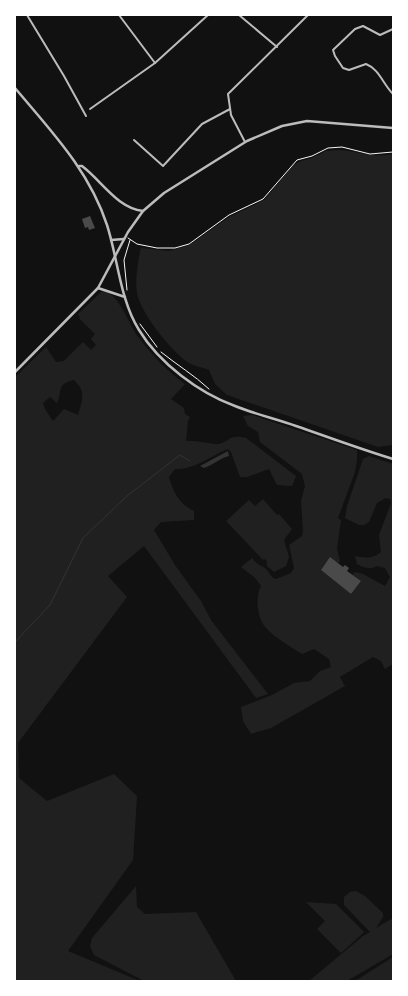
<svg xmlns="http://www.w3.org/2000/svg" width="408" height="996" font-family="'Fira Sans',sans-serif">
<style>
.green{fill:#202020;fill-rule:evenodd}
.water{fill:#333}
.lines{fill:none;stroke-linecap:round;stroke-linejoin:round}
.stream{stroke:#333;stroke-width:1}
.building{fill:#4a4a4a}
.path{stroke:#f5f5f5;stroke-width:1}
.minor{stroke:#bcbcbc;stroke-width:2}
.tertiary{stroke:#bcbcbc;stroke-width:2.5}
</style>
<rect width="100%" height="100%" fill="#111"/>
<g class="green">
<path d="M 339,150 C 358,151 374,158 393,154 L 393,445 L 378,447 L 227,395 L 215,384 L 209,370 C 202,367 193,366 187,362 C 170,349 144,317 138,297 C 134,286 138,259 141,248 L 169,251 L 189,245 L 229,217 L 264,200 L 292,166 L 301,161 L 312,158 L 326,151 Z"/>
<path d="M 105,291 C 120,296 129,325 139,338 C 153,356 167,371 185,384 L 171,399 L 184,408 L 185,414 L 190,417 L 188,421 L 186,441 C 195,440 214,445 219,444 C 231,441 228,434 246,438 L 296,476 L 292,486 L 277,485 L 269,469 L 247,477 L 240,477 L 231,452 L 228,449 C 210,456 195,470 175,469 L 169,477 C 173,492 180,505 194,511 L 194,520 L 161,522 L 154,530 L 175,565 L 201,601 L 211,620 L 268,694 L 256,698 L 144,546 L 108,576 L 127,597 L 18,743 L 19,778 L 47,801 L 114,774 L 137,796 L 133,860 L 68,951 L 140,981 L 15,981 L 15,377 L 46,347 L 56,362 L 64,361 L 83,342 L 91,350 L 96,345 L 91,339 L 95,334 L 80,319 L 78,314 L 101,292 ZM 74,380 C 87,392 82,400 78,415 L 64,409 L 53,421 L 45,409 L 43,403 L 50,397 L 57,403 C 63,390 56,384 74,380 Z"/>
<path d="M 252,415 L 357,450 L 357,460 L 355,472 L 338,518 L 341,520 L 337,549 L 340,561 L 338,563 L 330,558 L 321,570 L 351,594 L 361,581 L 352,575 L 355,572 L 363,574 L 385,586 L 390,577 L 385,568 L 377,566 C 370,570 364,568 357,564 L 355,556 C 365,558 373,559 381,552 L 379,535 L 391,503 L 390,499 L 386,498 L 377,503 L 369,522 L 364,525 L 359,525 L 345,518 L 347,506 L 363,459 L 369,456 L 393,464 L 393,664 L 385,669 L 381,661 L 373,657 L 340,677 L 345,686 L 271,728 L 251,734 L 243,721 L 241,707 L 272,695 L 294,683 L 310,681 L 320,671 L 331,667 L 329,659 L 314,649 L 302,654 C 291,647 274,637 266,628 C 257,618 255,597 261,586 L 255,578 L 241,567 L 252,558 C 257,565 261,565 266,569 C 271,574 270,577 276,579 L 291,573 L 294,568 L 289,545 L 302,536 L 303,531 L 301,501 L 305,486 L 302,474 L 260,442 L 258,432 L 248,426 L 243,416 Z"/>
<polygon points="263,499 277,515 279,514 292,529 284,540 289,557 286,566 274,572 267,566 267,561 264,559 263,560 226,521 249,500 255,506"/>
<polygon points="136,886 137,907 145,914 196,912 236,981 144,981 94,955 90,946 92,938"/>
<polygon points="356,891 365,896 383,913 383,917 376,928 393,918 393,954 347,981 309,981 363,936 370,932 344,905 344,897 350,892"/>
<polygon points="306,902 336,904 364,932 341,953 317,929 325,921"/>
<polygon points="393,957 393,981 355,981"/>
</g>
<path class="water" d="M 228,451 L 229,456 C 220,458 213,465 204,468 L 200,466 Z"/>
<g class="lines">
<polyline class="stream" points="15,642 50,605 83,538 127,496 180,455 190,461"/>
</g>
<g class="building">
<polygon points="90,216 95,228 89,230 88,227 85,228 82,219"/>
<polygon points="330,557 343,567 345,565 349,568 347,571 361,581 351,594 321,570"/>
</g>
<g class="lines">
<g class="path">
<polyline points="128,238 137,244 157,248 175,248 189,244 229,215 263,199 297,160 312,156 328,148 342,147 370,154 393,152"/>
<polyline points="127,290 124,260 130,240"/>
<polyline points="140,324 157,347"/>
<path d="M 161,352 C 177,365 194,375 209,389"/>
</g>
<g class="minor">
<polyline points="27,15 64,76 86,116"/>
<polyline points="119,15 155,63"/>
<polyline points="239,15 277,47"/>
<path d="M 393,29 L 380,35 L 363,26 L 355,29 L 333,50 L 335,56 L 343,68 L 349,70 L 366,64 C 379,69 383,84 393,94"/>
<polyline points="90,109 155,63 208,15"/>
<polyline points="134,140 163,166 202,124 230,109"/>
<polyline points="245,142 231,115 228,94 308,15"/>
</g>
<g class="tertiary">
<path d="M 15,88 C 51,131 89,170 107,225 C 118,259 120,300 139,330 C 159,363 199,393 235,406 C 255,414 276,419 296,426 C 328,437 360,449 393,459"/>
<path d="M 79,166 L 82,166 C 102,181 117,208 143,211"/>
<polyline points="111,240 124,239"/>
<polyline points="98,288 125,297"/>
<polyline points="15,372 98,288 128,232 143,211 164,193 247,141 282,126 307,121 393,128"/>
</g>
</g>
<rect width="408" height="996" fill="none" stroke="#ffffff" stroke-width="32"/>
</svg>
